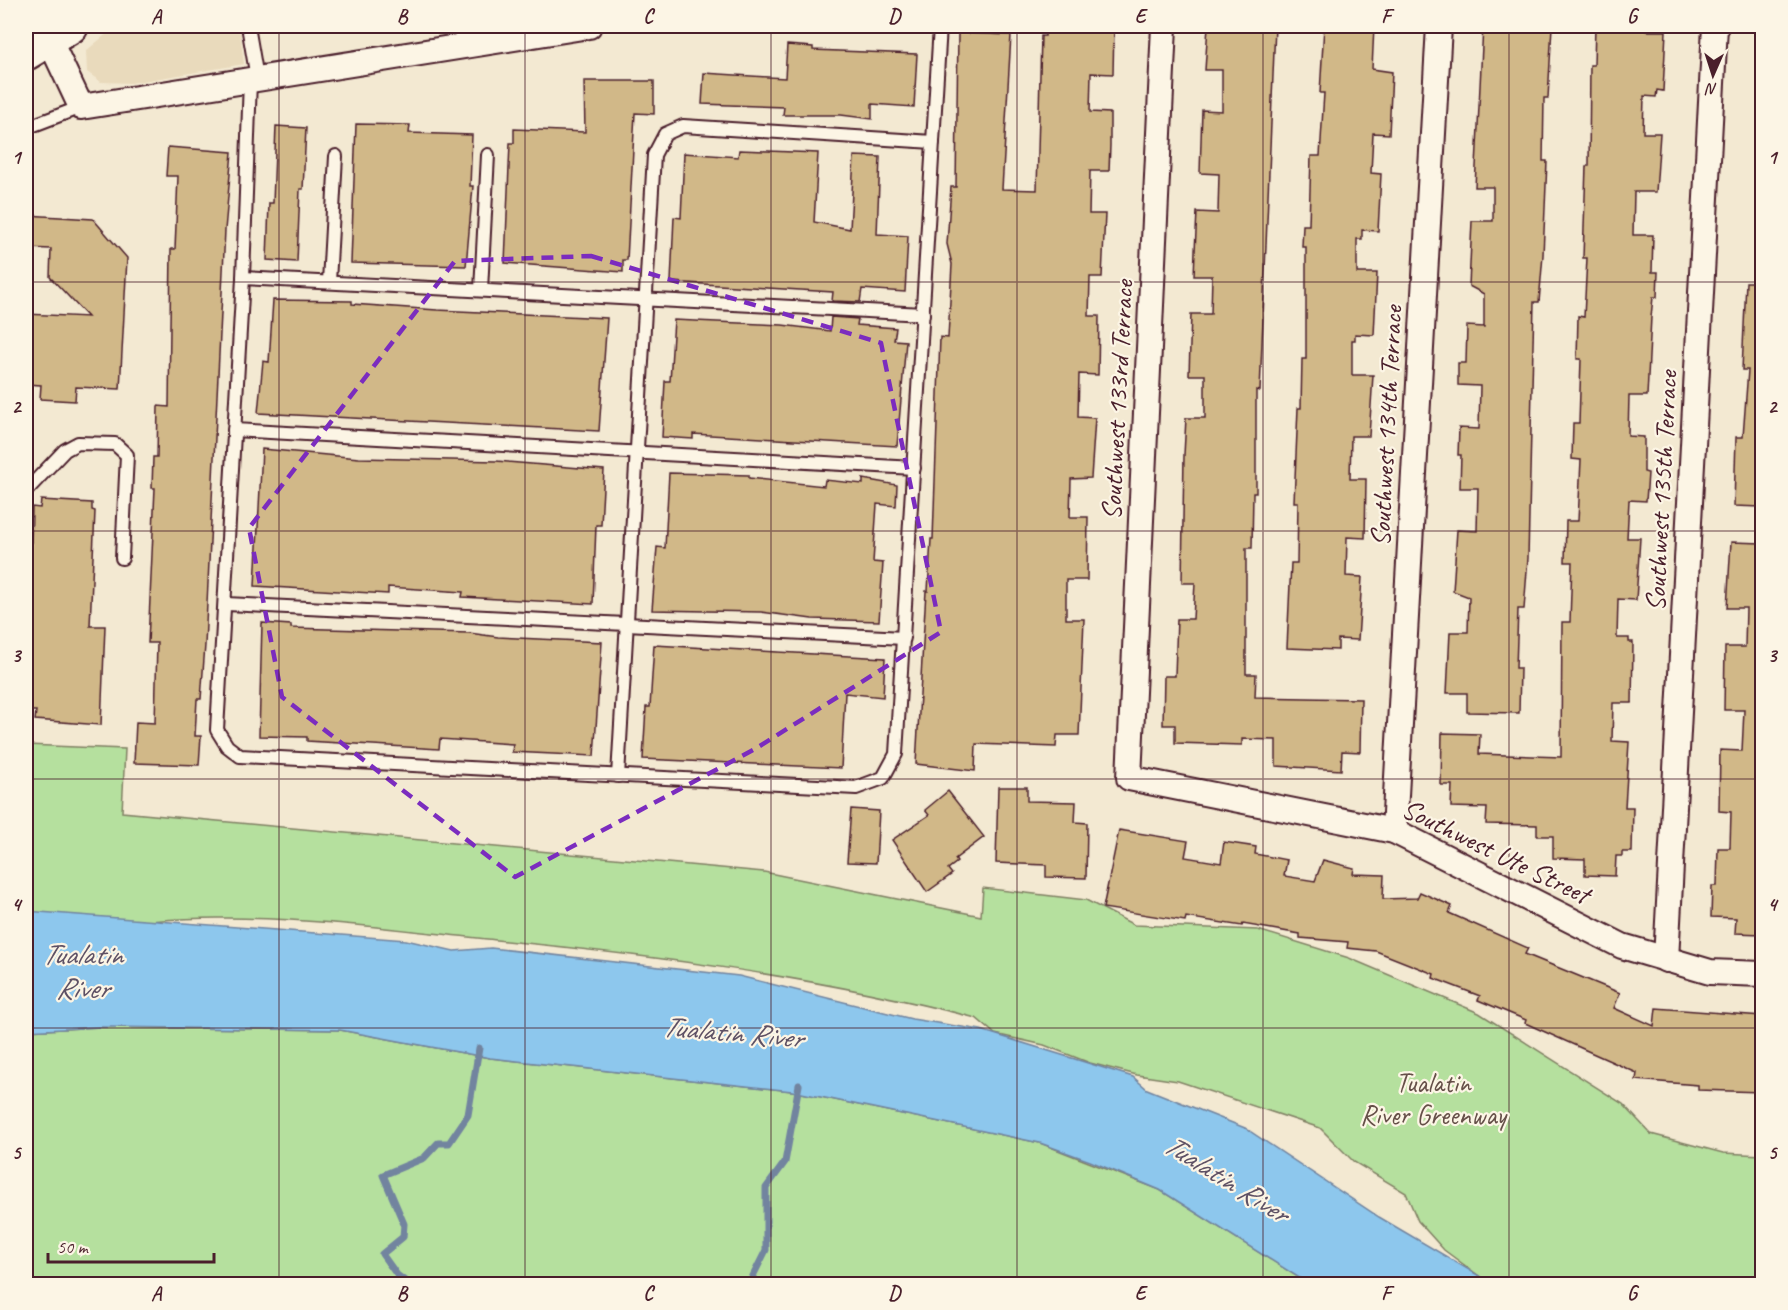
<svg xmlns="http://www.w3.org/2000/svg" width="1788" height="1310" font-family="Caveat,sans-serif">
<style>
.built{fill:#e9dabc}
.green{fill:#b5e09e;stroke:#808064;stroke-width:1.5}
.water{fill:#8dc7ed;stroke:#72849f;stroke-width:1.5}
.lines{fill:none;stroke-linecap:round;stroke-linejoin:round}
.stream{stroke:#72849f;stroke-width:7}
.building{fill:#d1b888;stroke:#4a1f2b;stroke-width:1.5}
.lane-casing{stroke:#4a1f2b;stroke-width:16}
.street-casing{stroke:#4a1f2b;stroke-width:28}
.highway-casing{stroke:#4a1f2b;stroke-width:38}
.lane{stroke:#fcf5e5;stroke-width:12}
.street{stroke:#fcf5e5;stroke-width:24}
.highway{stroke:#fcf5e5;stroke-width:33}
.marked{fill:none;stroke:#7b2cbf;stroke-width:4.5;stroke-dasharray:12 8;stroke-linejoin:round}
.grid{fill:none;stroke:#4a1f2b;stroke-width:1.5;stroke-opacity:0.55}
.labels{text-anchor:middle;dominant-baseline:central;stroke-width:4.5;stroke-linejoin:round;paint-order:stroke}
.street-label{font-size:28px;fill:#4a1f2b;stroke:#fcf5e5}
.park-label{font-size:28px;fill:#654f48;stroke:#fcf5e5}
.water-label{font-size:30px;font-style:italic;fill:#5e5165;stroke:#fcf5e5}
.neatline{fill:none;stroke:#4a1f2b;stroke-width:2}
.grid-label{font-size:20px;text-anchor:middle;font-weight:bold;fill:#4a1f2b}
</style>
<rect width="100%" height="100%" fill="#f3e9d2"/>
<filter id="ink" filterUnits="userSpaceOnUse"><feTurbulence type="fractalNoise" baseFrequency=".0167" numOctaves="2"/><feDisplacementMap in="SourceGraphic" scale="12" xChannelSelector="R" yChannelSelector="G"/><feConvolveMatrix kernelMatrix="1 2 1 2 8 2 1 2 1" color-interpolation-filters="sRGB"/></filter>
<g filter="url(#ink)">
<polygon class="built" points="116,26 284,26 240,32 244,64 131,83 101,82 87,72 86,51"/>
<g class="green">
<path d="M 26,745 L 125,749 L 122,812 L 764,872 L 981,916 L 983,888 L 1086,900 L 1134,925 L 1258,930 L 1349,958 L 1479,1013 L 1623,1104 L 1651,1134 L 1723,1153 L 1762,1155 L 1762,1284 L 1490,1284 L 1444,1250 L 1418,1221 L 1406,1193 L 1354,1162 L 1320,1128 L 1178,1081 L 1137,1075 L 1090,1063 L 1044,1045 L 995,1034 L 976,1018 C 819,977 657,956 496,940 C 407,931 317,918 227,918 C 160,917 92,927 26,933 Z"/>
<polygon points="101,1027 340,1030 490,1058 792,1091 1040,1143 1160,1190 1309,1284 26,1284 26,1031"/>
</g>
<polygon class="water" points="26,911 406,940 454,951 491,948 739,976 912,1019 981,1030 1133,1077 1147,1089 1245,1128 1379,1217 1493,1284 1309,1284 1160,1190 1090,1161 1040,1143 792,1091 490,1058 340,1030 101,1027 26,1031"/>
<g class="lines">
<g class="stream">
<polyline points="409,1284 397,1275 382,1254 403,1237 404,1224 383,1175 424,1158 438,1143 449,1143 468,1115 479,1048"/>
<polyline points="749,1284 766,1250 766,1188 785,1162 799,1085"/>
</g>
</g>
<g class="building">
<polygon points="1045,26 1114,26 1113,74 1091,73 1090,112 1110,113 1110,145 1109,171 1090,171 1089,214 1105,214 1102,277 1090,277 1089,316 1099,316 1098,375 1079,374 1078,417 1095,418 1091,478 1071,479 1070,517 1088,517 1087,580 1066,580 1066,619 1084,619 1079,735 1057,735 1056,747 976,744 975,771 916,764 926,591 928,591 931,539 933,539 940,337 948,338 952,264 947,244 951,187 956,187 958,33 1011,35 1002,189 1037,190 1041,36 1045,36"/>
<polygon points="1208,26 1275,26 1260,391 1256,390 1256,493 1253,493 1252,548 1246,548 1246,674 1256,674 1255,697 1361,699 1360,752 1342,751 1341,770 1276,766 1276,740 1242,739 1242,745 1175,743 1175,725 1163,725 1164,676 1175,676 1177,619 1193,619 1195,583 1182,583 1184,455 1186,418 1205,418 1205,375 1189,375 1191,314 1211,314 1212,276 1194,276 1195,251 1197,212 1218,213 1219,174 1200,173 1202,110 1222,111 1222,70 1205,70"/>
<polygon points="1324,26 1374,26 1372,69 1392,72 1389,134 1373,133 1371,173 1381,174 1378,231 1362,230 1362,239 1357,239 1357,273 1377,273 1374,335 1355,334 1355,340 1352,340 1352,375 1373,375 1369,436 1351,436 1350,479 1366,479 1365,538 1347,537 1346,576 1362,577 1358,640 1338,639 1338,650 1287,648 1291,563 1297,563 1298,502 1294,502 1298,408 1301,408 1302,359 1306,359 1306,247 1302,247 1303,225 1309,225 1311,156 1320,156 1324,93 1320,93"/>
<polygon points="1483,26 1552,26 1548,98 1544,98 1543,161 1547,161 1543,255 1539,302 1534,302 1528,558 1524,609 1518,609 1516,668 1520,668 1519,713 1467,712 1467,693 1447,693 1450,632 1468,632 1469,597 1453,591 1457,530 1477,531 1478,488 1460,488 1461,455 1458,455 1459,428 1479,429 1480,386 1458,385 1458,363 1466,363 1467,326 1484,327 1484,294 1469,286 1472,221 1493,221 1493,187 1475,187"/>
<polygon points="1595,26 1646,26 1646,31 1666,31 1663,91 1657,90 1656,97 1644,96 1643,133 1660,133 1656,192 1634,192 1633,235 1653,235 1652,272 1658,272 1657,297 1653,297 1651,317 1647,396 1629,396 1628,436 1644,437 1644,472 1648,473 1646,501 1629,500 1627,538 1640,538 1636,600 1618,599 1617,638 1629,638 1629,642 1633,642 1632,703 1613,703 1612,741 1629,742 1625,807 1633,807 1632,852 1622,852 1622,856 1616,856 1615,876 1585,875 1585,859 1553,858 1553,836 1537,836 1537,825 1486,824 1487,808 1451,807 1452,785 1441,785 1442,733 1480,734 1479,754 1561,757 1562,622 1570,622 1572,562 1565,562 1566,521 1578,521 1581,460 1572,459 1573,423 1579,423 1581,359 1577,359 1578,316 1584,317 1587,258 1583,258 1586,166 1589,166 1590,65 1594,65"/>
<polygon points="787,45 813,47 813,50 917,54 914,107 872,104 872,119 841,115 783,115 784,107 702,104 704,73 785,78"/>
<polygon points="584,81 654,81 654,114 635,113 627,260 623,260 623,272 505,263 510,143 514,143 514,129 585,132"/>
<polygon points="356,124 410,125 409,133 472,135 470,186 473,186 466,266 351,263"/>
<polygon points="276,126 306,128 303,189 300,189 297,262 267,260 269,203 273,203"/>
<polygon points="168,147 232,152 225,230 205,645 201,699 197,699 195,736 201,736 199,765 134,763 136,722 155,723 157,643 148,643 155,488 152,488 153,457 157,457 158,406 169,407 171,249 175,249 178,176 166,176"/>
<polygon points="739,150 818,153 814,222 850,229 854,156 880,157 877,234 908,236 905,292 862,289 860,302 832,301 833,292 671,282 674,217 681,218 684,153 738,157"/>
<polygon points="26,215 93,219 127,258 120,389 76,387 75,401 40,399 41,385 26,384 26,314 88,317 50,277 51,249 26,248"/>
<polygon points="1746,282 1762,282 1762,507 1734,506 1736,437 1743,437 1748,370 1742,370"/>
<polygon points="273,300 352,301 352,304 437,310 607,318 599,431 258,413 263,361 269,362"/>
<polygon points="831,317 858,319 857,325 896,328 894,340 906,341 897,446 693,434 693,439 662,437 665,381 670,381 674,320 782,325 830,331"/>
<polygon points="262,449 359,458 496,461 604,470 601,525 596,525 593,604 462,597 463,592 388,587 388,594 255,586"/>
<polygon points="669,473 749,475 749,478 824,486 825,480 863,484 863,479 897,485 896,506 877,504 873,562 883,563 879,621 812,619 761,612 652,610 657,547 665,548"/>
<polygon points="41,500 92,503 92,510 95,511 90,626 105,626 101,725 35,720 36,711 26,711 26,624 30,572 26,572 26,547 31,547 32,507 40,508"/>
<polygon points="1731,542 1762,543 1762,934 1735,933 1736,918 1711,917 1712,886 1717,886 1718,848 1730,848 1731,812 1719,811 1720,750 1742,751 1744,710 1724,710 1725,647 1745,647 1746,608 1727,608"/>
<polygon points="262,623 291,625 291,628 469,633 498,637 602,642 594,756 512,752 513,744 440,739 439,749 307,741 307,737 259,736"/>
<polygon points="654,645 885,658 883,697 845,693 841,768 643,759 646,707 650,707"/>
<polygon points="998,787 1027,787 1027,801 1076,802 1075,822 1087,823 1086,878 1046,877 1046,865 996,863"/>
<polygon points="948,791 984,837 955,859 957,862 948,869 952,874 927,892 892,840 929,815 925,810"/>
<polygon points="851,809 879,811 876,863 847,862"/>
<polygon points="1119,830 1188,841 1185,857 1221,863 1224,842 1256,847 1255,854 1287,860 1284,876 1315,881 1323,860 1354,868 1353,874 1384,875 1383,899 1417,898 1420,892 1452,906 1449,913 1528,948 1525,954 1620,993 1614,1008 1654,1026 1656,1008 1762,1016 1762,1092 1698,1090 1698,1085 1636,1080 1637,1073 1525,1023 1526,1020 1478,1000 1480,996 1433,978 1434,974 1376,951 1347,948 1348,942 1300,938 1300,934 1243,924 1242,926 1186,917 1185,921 1103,908"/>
</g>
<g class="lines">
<defs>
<g id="lane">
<polyline points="248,26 257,78"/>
<polyline points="250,80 243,278 217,730 227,746 240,756 856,788 883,778 896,754 940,26"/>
<polyline points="26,128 81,107"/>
<polyline points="243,278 923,314"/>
<polyline points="329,282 336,156"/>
<polyline points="481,290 488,155"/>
<polyline points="234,430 914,468"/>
<polyline points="26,491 65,450 78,443 115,444 127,455 122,558"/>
<polyline points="226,604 904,638"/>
<polyline points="618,776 654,155 665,134 683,126 933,142"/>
</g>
<g id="street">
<polyline points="1164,26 1129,778 1394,831 1622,946 1710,972 1762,974"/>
<polyline points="49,39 81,107 589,26"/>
<polyline points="1394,831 1439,26"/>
<polyline points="1666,960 1715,26"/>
</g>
<polyline id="highway" points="26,53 71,26"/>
</defs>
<use href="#lane" class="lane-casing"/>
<use href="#street" class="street-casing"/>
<use href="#highway" class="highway-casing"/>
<use href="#lane" class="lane"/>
<use href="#street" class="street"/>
<use href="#highway" class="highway"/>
</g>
</g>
<path class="marked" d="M 591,256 L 881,343 L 941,632 L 755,749 L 515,877 L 282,697 L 249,528 L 455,261 Z"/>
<path class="grid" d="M 279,26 L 279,1284M 525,26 L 525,1284M 771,26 L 771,1284M 1017,26 L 1017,1284M 1263,26 L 1263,1284M 1509,26 L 1509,1284M 26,282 L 1762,282M 26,531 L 1762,531M 26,779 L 1762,779M 26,1028 L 1762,1028"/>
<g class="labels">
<g class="street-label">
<text transform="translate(1117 400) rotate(-87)">Southwest 133rd Terrace</text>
<text transform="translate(1386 426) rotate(-87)">Southwest 134th Terrace</text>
<text transform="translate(1661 491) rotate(-87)">Southwest 135th Terrace</text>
<text transform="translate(1496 851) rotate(26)">Southwest Ute Street</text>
</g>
<g class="park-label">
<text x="1433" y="1082">Tualatin<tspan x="1433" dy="32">River Greenway</tspan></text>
</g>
<g class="water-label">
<text x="82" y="954">Tualatin<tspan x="82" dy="34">River</tspan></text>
<text transform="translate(732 1032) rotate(5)">Tualatin River</text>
<text transform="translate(1226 1178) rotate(32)">Tualatin River</text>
</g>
</g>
<rect width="1788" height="1310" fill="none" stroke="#fcf5e5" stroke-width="66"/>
<g transform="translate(1713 75) rotate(183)" stroke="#fcf5e5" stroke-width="4.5" paint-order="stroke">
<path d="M0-4.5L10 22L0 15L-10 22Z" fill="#4a1f2b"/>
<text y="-9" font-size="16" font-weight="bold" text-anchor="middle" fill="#4a1f2b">N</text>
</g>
<path d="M48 1253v9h166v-9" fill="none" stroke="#4a1f2b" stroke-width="3"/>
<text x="57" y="1253" font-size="18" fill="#4a1f2b" stroke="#fcf5e5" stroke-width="4.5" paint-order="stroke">50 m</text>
<rect x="33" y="33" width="1722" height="1244" class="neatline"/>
<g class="grid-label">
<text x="156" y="23">A</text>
<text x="402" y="23">B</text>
<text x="648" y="23">C</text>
<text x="894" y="23">D</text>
<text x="1140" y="23">E</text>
<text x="1386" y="23">F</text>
<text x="1632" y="23">G</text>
<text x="16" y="164">1</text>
<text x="1772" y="164">1</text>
<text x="16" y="413">2</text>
<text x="1772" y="413">2</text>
<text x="16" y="662">3</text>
<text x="1772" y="662">3</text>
<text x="16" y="911">4</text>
<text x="1772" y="911">4</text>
<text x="16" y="1159">5</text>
<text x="1772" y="1159">5</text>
<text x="156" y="1300">A</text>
<text x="402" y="1300">B</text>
<text x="648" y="1300">C</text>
<text x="894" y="1300">D</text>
<text x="1140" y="1300">E</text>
<text x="1386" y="1300">F</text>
<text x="1632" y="1300">G</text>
</g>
</svg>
